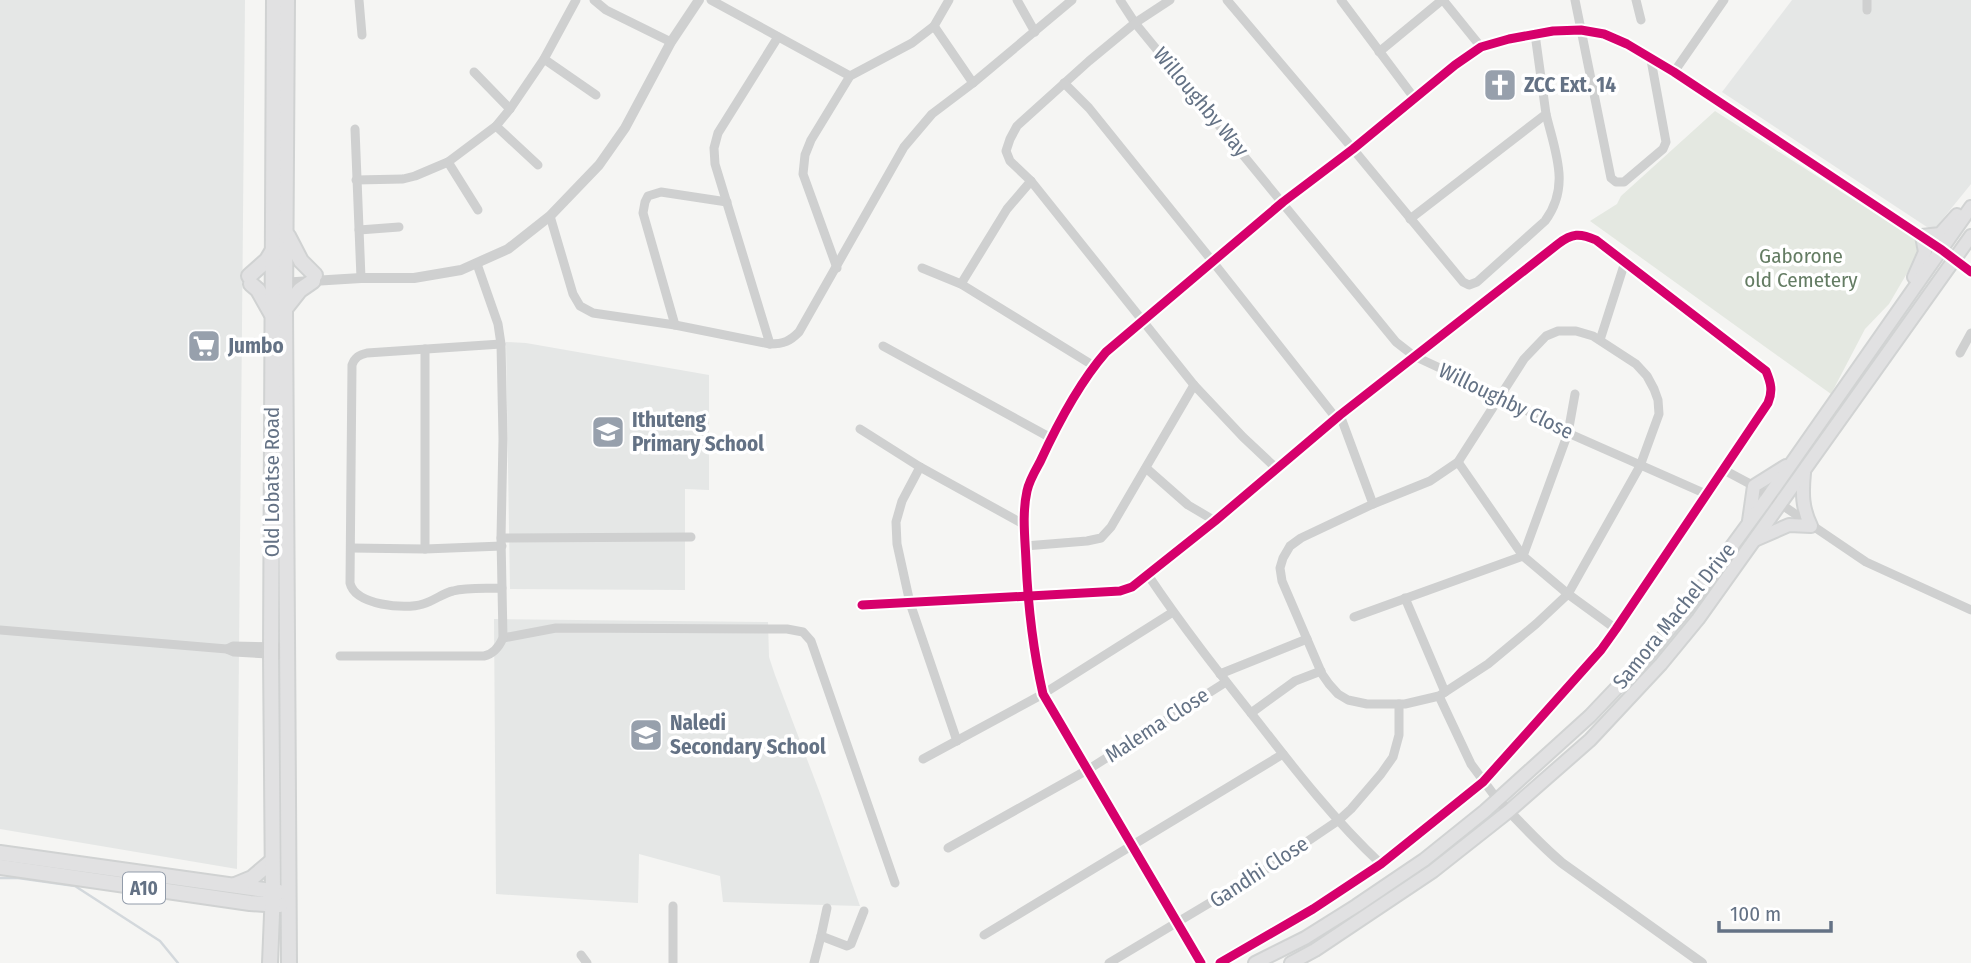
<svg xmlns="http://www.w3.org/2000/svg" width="1971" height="963" font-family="'Fira Sans Condensed',sans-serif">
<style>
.built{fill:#e5e7e6}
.green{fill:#e4e8e1}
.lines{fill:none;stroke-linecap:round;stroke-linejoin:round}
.stream{stroke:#d3d8dc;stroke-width:2.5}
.secondary-casing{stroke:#d1d3d3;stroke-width:16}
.primary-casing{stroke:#d0d2d2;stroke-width:18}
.minor{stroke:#cfd0d0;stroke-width:9}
.tertiary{stroke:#cfd0d0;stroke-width:10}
.secondary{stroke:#e1e1e2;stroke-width:12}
.primary{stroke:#e1e1e2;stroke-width:14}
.cycleway-casing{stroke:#fff;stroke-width:13}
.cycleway{stroke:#d6006c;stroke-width:9}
.labels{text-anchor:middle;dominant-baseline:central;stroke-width:7;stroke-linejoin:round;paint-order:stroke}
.shield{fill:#fff;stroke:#929caa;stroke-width:2}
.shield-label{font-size:19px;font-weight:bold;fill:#647285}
.poi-label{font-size:21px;font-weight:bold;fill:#647285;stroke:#fff;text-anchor:start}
.street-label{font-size:21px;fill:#647285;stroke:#fff}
.park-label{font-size:21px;fill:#647c63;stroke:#fff}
</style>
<rect width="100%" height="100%" fill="#f5f5f3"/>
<g class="built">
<polygon points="0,0 245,0 237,869 0,829"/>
<polygon points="1792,0 1971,0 1971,184 1933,231 1722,92"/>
<polygon points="506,342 526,343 709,375 709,490 685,489 685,590 510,589"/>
<polygon points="494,619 768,622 769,657 775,675 821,796 860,906 723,902 720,876 639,854 638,903 496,894"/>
</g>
<polygon class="green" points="1715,111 1918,241 1920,251 1889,304 1865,329 1831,394 1590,221 1617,204 1621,196"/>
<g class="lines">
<polyline class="stream" points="0,878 18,878 75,886 160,941 178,963"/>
<defs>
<g id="secondary">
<polyline points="1914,277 1925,252 1922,236 1940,234 1957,215"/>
<polyline points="1749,521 1754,486 1786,466"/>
<path d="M 1757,539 L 1789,525 L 1811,526 C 1802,508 1802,493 1804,473"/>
<polyline points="1255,963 1305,938 1356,906 1424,860 1485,811 1590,716 1649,654 1686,609 1768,497 1971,207"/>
<polyline points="1291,963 1315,950 1433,871 1509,811 1590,740 1661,664 1698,619 1971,236"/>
</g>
<g id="primary">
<polyline points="287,0 285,309 289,963"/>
<polyline points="288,236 301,261 315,275"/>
<polyline points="249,276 267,260 273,250"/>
<polyline points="251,284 258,290 271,313"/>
<polyline points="285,309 300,290 313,281"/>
<polyline points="0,853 279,892"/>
<polyline points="0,867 250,903 280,905"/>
<polyline points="235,885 252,878 272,861"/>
<polyline points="270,963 273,891 271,654 274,0"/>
</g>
</defs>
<use href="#secondary" class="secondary-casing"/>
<use href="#primary" class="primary-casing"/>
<g class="minor">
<polyline points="359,0 362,35"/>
<polyline points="594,0 606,10 671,42"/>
<polyline points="711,0 850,76"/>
<polyline points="1017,0 1035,32"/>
<polyline points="1120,0 1135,23 1396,342 1414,356 1500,396 1568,433 1706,494"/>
<polyline points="1170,0 1135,23 1089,61 1017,126 1010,139 1006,151 1010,161 1031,181 1194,385 1243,437 1276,468"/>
<path d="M 1227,0 L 1353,149 L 1463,282 L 1469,285 L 1477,282 L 1545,221 C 1571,186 1555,152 1546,114"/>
<polyline points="1341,0 1415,99"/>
<polyline points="1443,0 1481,47"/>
<polyline points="1575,0 1611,178 1616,182 1624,182 1663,149 1666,142 1651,60"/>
<polyline points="1636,0 1641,20"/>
<polyline points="1867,10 1867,0"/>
<polyline points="934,26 973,83"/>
<polyline points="1379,52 1442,0"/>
<polyline points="544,59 596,95"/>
<polyline points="474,72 510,109"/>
<polyline points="1674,72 1724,0"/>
<polyline points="1064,83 1089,108 1213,262 1336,418"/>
<polyline points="496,126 538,165"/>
<polyline points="355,129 361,278"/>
<polyline points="448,162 478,210"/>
<polyline points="356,180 403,179 415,176 448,162 496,126 510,109 544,59 576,0"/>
<path d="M 550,216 L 573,294 L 580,306 L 593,313 L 675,325 L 770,344 C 784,344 790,341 799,332 L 904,147 L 932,114 L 973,83 L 1072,0"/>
<polyline points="1410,219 1546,114 1535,34"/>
<polyline points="359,230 399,227"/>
<polyline points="837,268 803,174 805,155 811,140 850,76 912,43 934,26 949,0"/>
<polyline points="922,268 961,284 1094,366"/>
<polyline points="961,284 1007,209 1031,181"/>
<polyline points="675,325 643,213 645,202 648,196 661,192 727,202"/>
<polygon points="1558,331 1576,331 1593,336 1636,364 1647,376 1654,389 1658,400 1659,414 1640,466 1568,594 1536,624 1488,664 1439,696 1405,704 1367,704 1348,700 1338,694 1329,684 1322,674 1282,581 1280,568 1283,558 1290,546 1301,538 1373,504 1430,481 1458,462 1524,359 1546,336"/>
<polyline points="1600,340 1625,262"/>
<path d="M 501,344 L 367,353 C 359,355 355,357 352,365 L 350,583 C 355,605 405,610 423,604 C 434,601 443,593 453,591 C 468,587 487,589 502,588"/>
<polyline points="770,344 715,164 714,148 718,133 778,37"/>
<polyline points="883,346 1051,438"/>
<polyline points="1960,353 1971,333"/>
<polyline points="1340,415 1373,504"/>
<polyline points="860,429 920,467 1025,525"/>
<polyline points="1458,462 1523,556 1568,594 1616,629"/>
<polyline points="920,467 902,501 896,522 897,544 910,603 957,741"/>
<polyline points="1146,468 1188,505 1215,521"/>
<polyline points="1724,470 1754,486 1866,562 1971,610"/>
<polyline points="501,538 691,537"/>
<polyline points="1025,546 1087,541 1101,538 1111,527 1194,385"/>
<polyline points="351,548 425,549 502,546"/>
<polyline points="425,549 425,349"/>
<path d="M 1148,575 C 1182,626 1220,674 1258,722 C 1296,771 1335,821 1381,864"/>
<polyline points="1405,598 1445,692"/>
<path d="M 862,605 L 1120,591 L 1132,587 L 1215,521 L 1340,415 L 1558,244 C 1572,233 1580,233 1596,240 L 1766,371 C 1771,383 1773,391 1768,403 L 1616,629 L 1601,650 L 1483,782 L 1381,864 L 1313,909 L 1220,963"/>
<polyline points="1354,617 1523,556 1568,433 1575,394"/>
<polyline points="0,630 227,649 234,652 287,655"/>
<polyline points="503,638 556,628 787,629 803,632 811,641 895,883"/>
<polyline points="227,649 233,646 287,647"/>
<path d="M 340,656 L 484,656 C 494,654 499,647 503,638 L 501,538 L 503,439 L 501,344 L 498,324 L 477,264"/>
<polyline points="1220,674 1307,639"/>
<polyline points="1439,696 1471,764 1497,799"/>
<polyline points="1251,713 1295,681 1321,671"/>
<polyline points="923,759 1043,694 1173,612"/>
<polyline points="948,848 1089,769 1226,682"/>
<polyline points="673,906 673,963"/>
<polyline points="827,908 821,936 847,946 851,944 864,911"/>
<polyline points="984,935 1283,754"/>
<polyline points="581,955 587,963"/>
<polyline points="814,963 821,936"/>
<polyline points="1109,963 1268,868 1339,820 1351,809 1381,774 1393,757 1399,735 1399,704"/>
<path d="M 1201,963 L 1043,694 C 1033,650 1028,606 1026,561 C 1025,538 1022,514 1027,491 C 1029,481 1035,471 1040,462 C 1057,425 1079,383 1106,352 L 1283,202 L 1353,149 L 1455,65 L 1481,47 L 1509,39 L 1553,31 L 1581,30 L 1604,34 L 1627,44 L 1674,72 L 1942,250 L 1971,272"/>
</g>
<g class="tertiary">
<polyline points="280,283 361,278 414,278 461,270 508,249 550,216 599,165 625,128 671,42 699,0"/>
<path d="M 1497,799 C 1519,821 1539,844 1562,863 L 1702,963"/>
</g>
<use href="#secondary" class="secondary"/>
<use href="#primary" class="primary"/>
<defs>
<g id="cycleway">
<path d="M 862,605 L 1120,591 L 1132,587 L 1215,521 L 1340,415 L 1558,244 C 1572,233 1580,233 1596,240 L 1766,371 C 1771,383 1773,391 1768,403 L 1616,629 L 1601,650 L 1483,782 L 1381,864 L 1313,909 L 1220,963"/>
<path d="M 1201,963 L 1043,694 C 1033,650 1028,606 1026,561 C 1025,538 1022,514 1027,491 C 1029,481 1035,471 1040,462 C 1057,425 1079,383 1106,352 L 1283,202 L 1353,149 L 1455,65 L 1481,47 L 1509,39 L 1553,31 L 1581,30 L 1604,34 L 1627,44 L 1674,72 L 1942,250 L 1971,272"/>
</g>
</defs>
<use href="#cycleway" class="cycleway-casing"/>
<use href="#cycleway" class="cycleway"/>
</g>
<defs>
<symbol id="church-square" viewBox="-11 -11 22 22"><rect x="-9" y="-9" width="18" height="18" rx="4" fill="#97a0ac" stroke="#fff"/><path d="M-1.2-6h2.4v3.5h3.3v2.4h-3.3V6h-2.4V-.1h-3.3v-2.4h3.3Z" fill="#fff"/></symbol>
<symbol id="supermarket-square" viewBox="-11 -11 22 22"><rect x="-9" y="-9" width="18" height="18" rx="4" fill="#97a0ac" stroke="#fff"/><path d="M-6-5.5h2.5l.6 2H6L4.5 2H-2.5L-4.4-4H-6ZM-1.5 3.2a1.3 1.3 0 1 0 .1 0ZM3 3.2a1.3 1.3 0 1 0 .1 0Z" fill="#fff"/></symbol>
<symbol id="school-square" viewBox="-11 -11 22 22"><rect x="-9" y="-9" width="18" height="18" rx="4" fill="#97a0ac" stroke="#fff"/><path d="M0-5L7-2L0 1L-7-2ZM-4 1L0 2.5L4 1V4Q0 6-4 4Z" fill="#fff"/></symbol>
</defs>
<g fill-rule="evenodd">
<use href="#church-square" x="1481" y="66" width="38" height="38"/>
<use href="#supermarket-square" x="185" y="327" width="38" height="38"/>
<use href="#school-square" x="589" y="413" width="38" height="38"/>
<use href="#school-square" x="627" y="716" width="38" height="38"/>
</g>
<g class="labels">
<rect class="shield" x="123" y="872.5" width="42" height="31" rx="5"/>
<g class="shield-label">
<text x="144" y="888">A10</text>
</g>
<g class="poi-label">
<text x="1524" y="85">ZCC Ext. 14</text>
<text x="228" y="346">Jumbo</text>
<text x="632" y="420">Ithuteng<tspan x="632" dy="24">Primary School</tspan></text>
<text x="670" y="723">Naledi<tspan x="670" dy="24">Secondary School</tspan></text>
</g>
<g class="street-label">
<text transform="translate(1201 102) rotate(50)">Willoughby Way</text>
<text transform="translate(1506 401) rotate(26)">Willoughby Close</text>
<text transform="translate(272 482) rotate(-90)">Old Lobatse Road</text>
<text transform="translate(1674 616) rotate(-51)">Samora Machel Drive</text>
<text transform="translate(1157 725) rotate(-33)">Malema Close</text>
<text transform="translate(1259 872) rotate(-33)">Gandhi Close</text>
</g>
<g class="park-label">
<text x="1801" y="256">Gaborone<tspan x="1801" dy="24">old Cemetery</tspan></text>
</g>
</g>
<path d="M1719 921v10h112v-10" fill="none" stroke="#647285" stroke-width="3.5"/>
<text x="1730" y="921" font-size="21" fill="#647285" stroke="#ffffff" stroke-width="5" paint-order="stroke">100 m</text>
</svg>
